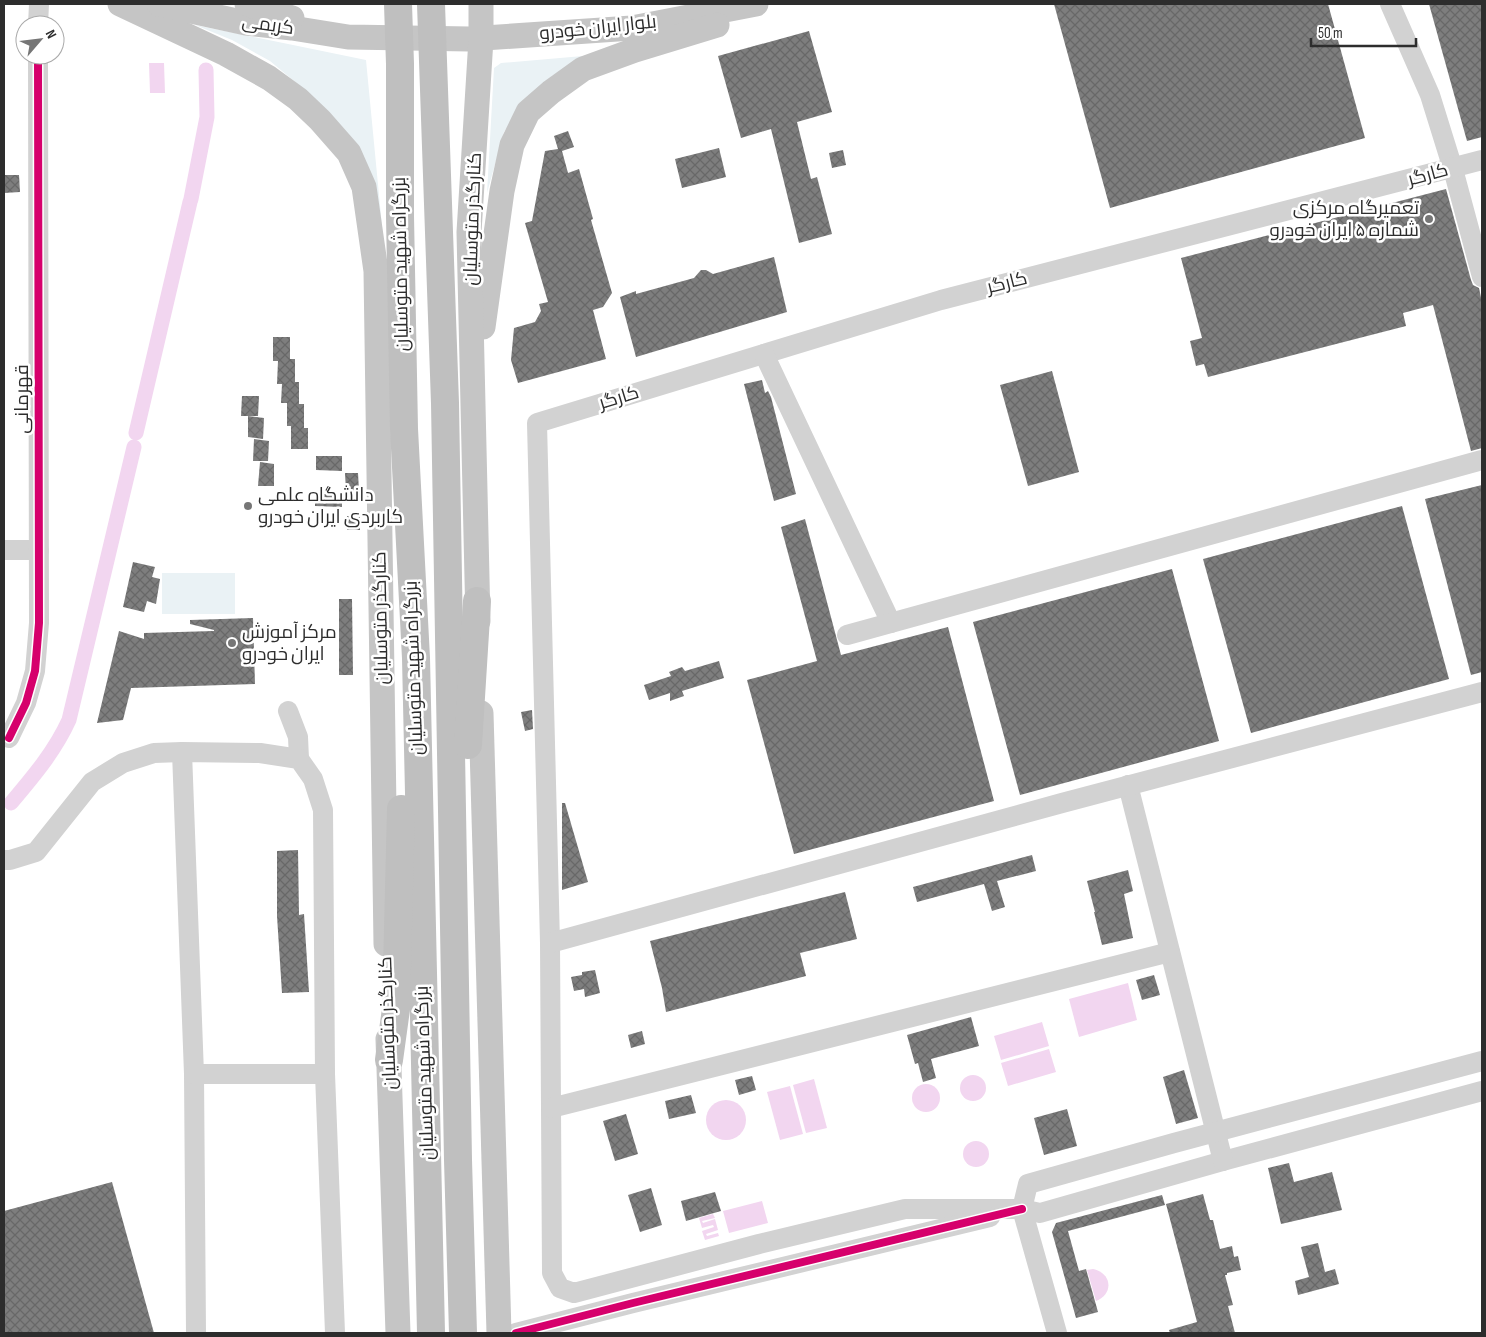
<svg xmlns="http://www.w3.org/2000/svg" width="1486" height="1337" font-family="'Sofia Sans Condensed',Cairo,sans-serif">
<style>
.green{fill:#eaf2f5}
.water{fill:#f2d6f0}
.lines{fill:none;stroke-linecap:round;stroke-linejoin:round}
.canal{stroke:#f2d6f0;stroke-width:15}
.building{fill:url(#building-cross-hatch)}
.minor{stroke:#d2d2d2;stroke-width:20}
.major{stroke:#c5c5c5;stroke-width:25}
.highway{stroke:#bfbfbf;stroke-width:28}
.cycleway-casing{stroke:#fff;stroke-width:11}
.cycleway{stroke:#d6006c;stroke-width:8}
.poi-dot{fill:#767676;stroke:#fff;stroke-width:2}
.labels{text-anchor:middle;dominant-baseline:central;stroke-width:5;stroke-linejoin:round;paint-order:stroke}
.street-label{font-size:19px;fill:#2d2d2d;stroke:#fff}
.poi-label{font-size:19px;fill:#2d2d2d;stroke:#fff;text-anchor:start}
</style>
<defs>
<pattern id="building-cross-hatch" width="8" height="8" patternUnits="userSpaceOnUse" patternTransform="scale(1.25)"><rect width="8" height="8" fill="#7e7e7e"/><path d="M0 0l8 8M0 8l8-8" fill="none" stroke="#686868"/></pattern>
</defs>
<rect width="100%" height="100%" fill="#fff"/>
<g class="green">
<polygon points="195,25 366,60 385,257 306,91 270,61 232,40"/>
<polygon points="606,54 579,63 552,76 527,98 504,132 487,193 494,68 501,63"/>
<rect x="162" y="573" width="73" height="41"/>
</g>
<g class="water">
<polygon points="149,63 164,63 165,93 150,93"/>
<polygon points="1128,983 1137,1020 1079,1037 1069,999"/>
<polygon points="1042,1022 1049,1046 1001,1060 994,1036"/>
<polygon points="1049,1049 1056,1072 1008,1086 1001,1063"/>
<circle cx="973" cy="1088" r="13"/>
<polygon points="814,1079 827,1128 806,1133 793,1085"/>
<circle cx="926" cy="1098" r="14"/>
<polygon points="790,1086 803,1134 780,1140 767,1092"/>
<circle cx="726" cy="1120" r="20"/>
<circle cx="976" cy="1154" r="13"/>
<polygon points="762,1201 768,1223 729,1233 723,1211"/>
<polygon points="713,1214 715,1218 702,1221 703,1223 715,1219 718,1230 706,1234 707,1236 718,1233 719,1236 705,1240 702,1231 714,1227 713,1225 702,1228 699,1218"/>
<path d="M 1093,1269 C 1112,1273 1114,1294 1096,1301 L 1087,1270 Z"/>
</g>
<g class="lines">
<g class="canal">
<polyline points="191,199 207,117 206,70"/>
<polyline points="136,433 190,202"/>
<path d="M 11,803 C 33,777 55,751 69,720 L 134,447"/>
</g>
</g>
<g class="building">
<polygon points="1054,4 1328,4 1365,138 1110,208"/>
<polygon points="1429,4 1482,4 1482,137 1467,141"/>
<polygon points="809,31 832,112 797,122 811,179 817,177 832,234 799,243 771,129 741,138 718,56"/>
<polygon points="568,131 574,147 562,151 568,173 579,169 593,219 591,220 612,293 603,307 593,310 606,359 518,383 511,360 514,328 535,322 541,311 539,304 548,302 525,223 532,221 545,151 558,149 554,136"/>
<polygon points="719,148 726,177 682,188 675,159"/>
<polygon points="843,150 846,165 832,168 829,153"/>
<polygon points="4,175 19,175 20,192 4,193"/>
<polygon points="1446,189 1471,280 1473,285 1479,288 1482,302 1482,448 1471,451 1433,305 1403,313 1406,326 1208,377 1204,364 1196,366 1190,341 1202,338 1181,258"/>
<polygon points="774,257 787,312 636,357 620,297 636,291 636,294 694,278 701,270 706,270 713,274"/>
<polygon points="273,337 290,337 290,359 295,359 295,382 299,382 299,404 304,404 304,428 308,428 308,449 291,449 291,426 287,426 287,403 281,403 282,384 277,384 278,361 273,361"/>
<polygon points="1052,371 1079,472 1028,486 1000,385"/>
<polygon points="762,380 765,393 768,391 771,397 796,494 774,501 744,384"/>
<polygon points="242,396 259,396 258,416 241,416"/>
<polygon points="248,416 264,418 263,439 248,437"/>
<polygon points="254,439 269,441 268,461 253,461"/>
<polygon points="316,456 342,456 342,471 316,470"/>
<polygon points="260,462 274,464 274,486 258,486"/>
<polygon points="345,473 358,473 359,491 346,492"/>
<polygon points="1482,485 1482,672 1471,675 1425,499"/>
<polygon points="315,494 342,494 342,507 315,506"/>
<polygon points="1402,506 1449,679 1251,733 1203,559"/>
<rect x="347" y="516" width="13" height="14"/>
<polygon points="805,519 841,655 948,627 994,801 794,854 747,680 817,661 781,527"/>
<polygon points="133,562 155,567 152,577 160,579 156,604 147,601 144,612 123,607"/>
<polygon points="1172,569 1219,741 1020,795 973,622"/>
<polygon points="339,599 352,599 353,675 339,675"/>
<polygon points="253,618 255,684 131,688 123,720 97,723 119,631 144,639 144,633 214,631 214,630 190,624 190,620"/>
<polygon points="719,661 724,678 682,691 684,696 670,701 670,693 649,700 644,685 671,676 669,672 682,667 685,671"/>
<polygon points="532,710 533,729 525,731 521,712"/>
<polygon points="562,803 565,803 588,882 562,890"/>
<polygon points="298,850 299,915 304,914 309,992 282,993 277,916 277,851"/>
<polygon points="1032,855 1036,871 997,881 1005,907 992,911 984,884 917,902 913,887"/>
<polygon points="1128,870 1133,891 1124,894 1133,938 1102,945 1094,912 1095,912 1087,881"/>
<polygon points="845,892 857,939 800,953 806,976 666,1012 662,988 650,941"/>
<polygon points="595,970 600,993 585,997 584,989 574,991 571,977 582,975 582,972"/>
<polygon points="1154,975 1160,995 1142,1000 1136,980"/>
<polygon points="971,1017 979,1046 931,1059 936,1078 923,1082 918,1063 915,1064 907,1035"/>
<polygon points="642,1031 645,1044 631,1048 628,1035"/>
<polygon points="1184,1070 1198,1118 1176,1124 1163,1077"/>
<polygon points="752,1076 756,1090 739,1095 735,1080"/>
<polygon points="691,1095 696,1113 669,1119 665,1101"/>
<polygon points="1067,1109 1077,1146 1044,1155 1034,1118"/>
<polygon points="626,1114 638,1154 615,1161 603,1121"/>
<polygon points="1289,1163 1294,1182 1332,1172 1342,1210 1281,1224 1268,1168"/>
<polygon points="112,1182 154,1333 4,1333 4,1211"/>
<polygon points="651,1188 662,1225 640,1232 628,1195"/>
<polygon points="715,1192 721,1211 686,1221 681,1201"/>
<polygon points="1203,1194 1210,1220 1213,1220 1220,1249 1232,1246 1234,1257 1238,1256 1241,1270 1227,1273 1227,1275 1225,1275 1233,1305 1228,1306 1235,1333 1170,1333 1169,1330 1197,1322 1166,1204"/>
<polygon points="1162,1195 1165,1205 1068,1231 1079,1271 1086,1269 1098,1312 1076,1318 1052,1232 1056,1223"/>
<polygon points="1318,1243 1325,1272 1335,1269 1339,1284 1298,1295 1295,1281 1309,1277 1301,1247"/>
</g>
<g class="lines">
<g class="minor">
<polyline points="1390,4 1430,95 1453,169 1482,277"/>
<polyline points="38,25 39,4"/>
<polyline points="1482,160 941,300 537,423 550,943 552,1273 560,1288 574,1293 759,1244 905,1209 1022,1209 1040,1213 1223,1161 1482,1091"/>
<polyline points="764,354 891,623"/>
<polyline points="4,550 39,550"/>
<polyline points="847,635 1482,460"/>
<polyline points="288,711 298,737 299,759"/>
<polyline points="9,738 26,703 35,671 39,623 38,55"/>
<polyline points="182,752 194,1074 196,1333"/>
<polyline points="1128,785 1223,1161"/>
<polyline points="4,860 10,860 36,852 92,782 123,763 154,753 182,752 260,753 299,759 313,779 323,810 325,1074 335,1333"/>
<polyline points="550,943 1062,803 1482,692"/>
<polyline points="194,1074 325,1074"/>
<polyline points="551,1108 1170,952"/>
<polyline points="516,1333 633,1303 990,1217"/>
<polyline points="1057,1333 1022,1209 1028,1184 1174,1143 1482,1061"/>
</g>
<g class="major">
<polyline points="120,4 226,54 269,78 298,99 320,120 349,153 364,187 376,271 386,944"/>
<polyline points="159,4 246,23 292,28 348,37 469,39 632,28 756,4"/>
<polyline points="247,4 292,18"/>
<polyline points="483,327 502,191 512,145 528,112 551,92 583,69 635,50 717,25"/>
<polyline points="478,621 469,232 481,39 481,4"/>
<polyline points="481,713 499,1333"/>
<polyline points="388,1039 398,1333"/>
</g>
<g class="highway">
<polyline points="398,4 400,64 400,216 404,429 416,658 431,1333"/>
<polyline points="431,4 445,403 458,1160 463,1333"/>
<polyline points="468,745 477,601"/>
<polyline points="389,1060 396,1009 401,809"/>
</g>
<defs>
<g id="cycleway">
<polyline points="9,738 26,703 35,671 39,623 38,55"/>
<polyline points="516,1333 633,1303 1022,1209"/>
</g>
</defs>
<use href="#cycleway" class="cycleway-casing"/>
<use href="#cycleway" class="cycleway"/>
</g>
<g class="poi-dot">
<circle cx="1429" cy="219" r="5"/>
<circle cx="248" cy="506" r="5"/>
<circle cx="232" cy="643" r="5"/>
</g>
<g class="labels">
<g class="street-label">
<text transform="translate(268 25) rotate(8)">کریمی</text>
<text transform="translate(598 28) rotate(-6)">بلوار ایران خودرو</text>
<text transform="translate(1428 175) rotate(-15)">کارگر</text>
<text transform="translate(473 219) rotate(-88)">کنارگذر متوسلیان</text>
<text transform="translate(401 264) rotate(-91)">بزرگراه شهید متوسلیان</text>
<text transform="translate(1007 283) rotate(-14)">کارگر</text>
<text transform="translate(619 398) rotate(-17)">کارگر</text>
<text transform="translate(22 399) rotate(-90)">قهرمانی</text>
<text transform="translate(381 618) rotate(-91)">کنارگذر متوسلیان</text>
<text transform="translate(414 668) rotate(-92)">بزرگراه شهید متوسلیان</text>
<text transform="translate(388 1023) rotate(-92)">کنارگذر متوسلیان</text>
<text transform="translate(425 1073) rotate(-92)">بزرگراه شهید متوسلیان</text>
</g>
<g class="poi-label">
<text x="1419" y="208" text-anchor="end">تعمیرگاه مرکزی<tspan x="1419" dy="22">شماره ۵ ایران خودرو</tspan></text>
<text x="258" y="495">دانشگاه علمی<tspan x="258" dy="22">کاربردی ایران خودرو</tspan></text>
<text x="242" y="632">مرکز آموزش<tspan x="242" dy="22">ایران خودرو</tspan></text>
</g>
</g>
<rect width="1486" height="1337" fill="none" stroke="#2d2d2d" stroke-width="10"/>
<g transform="translate(40 40) rotate(62)"><circle r="24" fill="#ffffff" stroke="#ababab"/>
<path d="M0-4L9 19L0 12L-9 19Z" fill="#767676"/>
<text y="-8" font-size="14" font-weight="bold" text-anchor="middle" fill="#2d2d2d">N</text>
</g>
<path d="M1311 38v8h105v-8" fill="none" stroke="#2d2d2d" stroke-width="2.5"/>
<text x="1318" y="38" font-size="15" fill="#2d2d2d" stroke="#ffffff" stroke-width="4" paint-order="stroke">50 m</text>
</svg>
